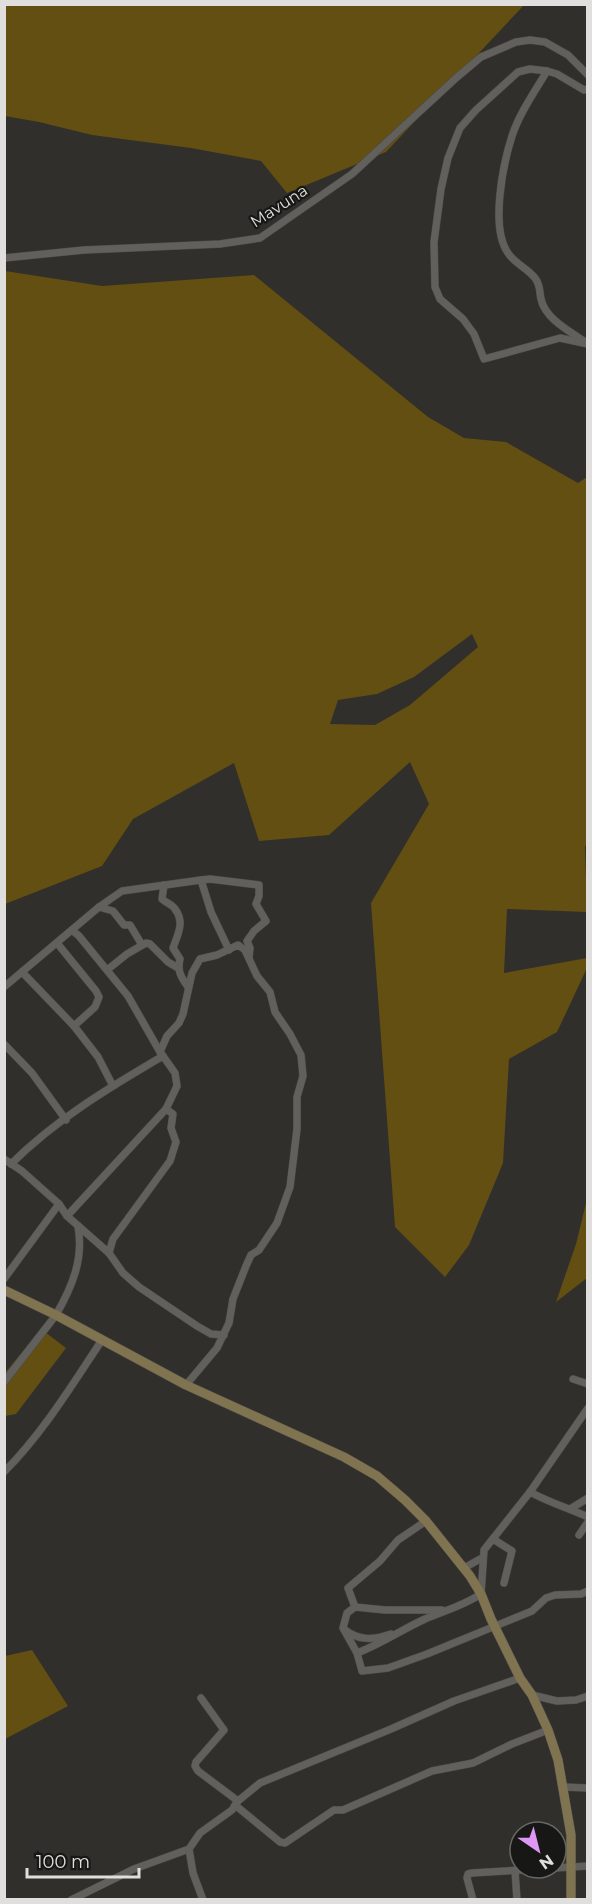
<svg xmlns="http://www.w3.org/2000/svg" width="592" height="1904" font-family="Montserrat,sans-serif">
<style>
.green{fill:#634f12;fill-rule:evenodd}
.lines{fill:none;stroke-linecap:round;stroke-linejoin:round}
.street-casing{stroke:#4c4b48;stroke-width:8}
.secondary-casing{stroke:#4c4b48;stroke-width:10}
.street{stroke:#62605c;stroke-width:7}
.secondary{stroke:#807450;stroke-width:9}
.labels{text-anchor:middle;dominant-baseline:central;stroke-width:4.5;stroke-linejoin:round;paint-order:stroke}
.street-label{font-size:16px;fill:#e0dfdd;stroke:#171715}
</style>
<rect width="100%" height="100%" fill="#302f2b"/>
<g class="green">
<polygon points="4,5 524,5 386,152 287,193 261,161 191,148 92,135 39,122 5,116"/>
<path d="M 5,271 L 102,286 L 254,275 L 428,417 L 464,438 L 506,442 L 578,483 L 587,477 L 588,845 L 585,846 L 587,912 L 507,909 L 504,973 L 587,958 L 587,968 L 557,1032 L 509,1059 L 503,1163 L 469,1245 L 445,1277 L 395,1227 L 371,903 L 429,804 L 410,762 L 329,835 L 259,841 L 234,763 L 133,819 L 102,866 L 5,904 ZM 472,634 L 478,647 L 410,705 L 375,725 L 330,724 L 338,700 L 377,694 L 414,677 Z"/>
<polygon points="587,1199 587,1278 556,1302 576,1244"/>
<polygon points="41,1329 66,1348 16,1414 5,1416 5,1373"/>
<polygon points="32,1650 68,1706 5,1739 5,1656"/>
</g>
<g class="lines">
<defs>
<g id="street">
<path d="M 547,71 C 535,91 519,114 512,136 C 503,164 490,228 508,253 C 514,263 527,268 535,278 C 541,286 539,291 541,299 C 545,319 571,332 587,343"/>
<polyline points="588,89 584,90 557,74 547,71 530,69 518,72 476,110 460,128 448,158 441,189 434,242 435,287 440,299 463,319 474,334 484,359 560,338 588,344"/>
<polyline points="4,258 84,250 220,244 260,238 352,174 456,78 481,57 516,42 530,40 545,42 568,55 588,75"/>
<polyline points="201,880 211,912 229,950"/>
<path d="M 164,885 L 162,899 C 166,903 172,904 175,909 C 185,922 178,934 173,948 L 180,959 C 177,971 181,977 188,987"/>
<polyline points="99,907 113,911 124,925 130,925 142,945"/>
<polyline points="72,930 79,936 128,996 160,1052"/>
<polyline points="57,943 96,991 99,997 95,1007 74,1026"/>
<polyline points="107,970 127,954 146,943 150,944 168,962 178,968"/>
<polyline points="22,972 74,1026 98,1057 113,1086"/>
<polyline points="4,987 99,907 122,891 201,880 210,879 259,885 259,896 256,904 266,921 254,931 247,941 250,948 249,957"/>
<polyline points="4,1044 32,1073 66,1120"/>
<polyline points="4,1159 22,1171 59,1204 67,1216 109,1253 123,1273 139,1287 197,1326 211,1334 224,1335"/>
<path d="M 11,1164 C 55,1120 110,1087 163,1056 L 160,1052 L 167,1036 L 179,1023 L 183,1014 L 192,973 L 200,959 L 217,955 L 238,945 L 245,950 L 257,976 L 270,992 L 275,1012 L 290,1034 L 301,1055 L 303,1076 L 297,1097 L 297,1129 L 290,1187 L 277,1223 L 259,1250 L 251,1255 L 246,1266 L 233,1299 L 229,1323 L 217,1348 L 186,1385"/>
<polyline points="67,1216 166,1109 177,1086 175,1073 163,1056"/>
<polyline points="109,1253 113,1239 170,1161 176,1142 171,1128 173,1114 166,1109"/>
<polyline points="4,1279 59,1204"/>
<polyline points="573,1379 588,1384"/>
<path d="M 4,1382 L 56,1315 C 72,1287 84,1259 78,1226"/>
<path d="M 4,1472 C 43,1433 72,1385 102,1340"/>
<path d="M 530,1492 C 548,1502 568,1508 588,1517"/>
<polyline points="570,1509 588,1498"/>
<polyline points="426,1521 398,1540 380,1561 348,1588 355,1607 385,1610 442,1610"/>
<polyline points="579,1535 588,1522"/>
<polyline points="493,1539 512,1551 504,1583"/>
<polyline points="464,1568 482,1558"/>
<polyline points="355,1607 347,1613 343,1628 357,1653 362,1671 388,1668 427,1654 532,1611 546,1598 555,1595 581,1594 588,1591"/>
<path d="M 345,1630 C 359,1641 374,1640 391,1634"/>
<path d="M 357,1653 C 381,1644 401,1630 425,1619 C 444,1611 463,1606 481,1594 L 484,1550 L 530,1492 L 588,1408"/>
<polyline points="532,1695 557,1701 576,1700 588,1696"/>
<polyline points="201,1698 224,1730 196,1762 195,1766 198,1771 238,1801"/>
<polyline points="563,1787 588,1788"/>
<polyline points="235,1805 280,1842 285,1843 334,1810 343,1810 432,1771 473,1763 512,1744 548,1730"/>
<polyline points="515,1871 517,1900"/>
<polyline points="71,1900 134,1869 189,1849"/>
<polyline points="203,1900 193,1873 189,1849 200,1833 232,1810 238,1801 260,1783 391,1729 454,1701 520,1678"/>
<polyline points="473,1900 467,1878 468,1874 472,1873 588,1866"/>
</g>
<polyline id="secondary" points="4,1290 56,1315 186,1385 344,1457 377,1476 405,1500 426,1521 470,1576 481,1594 491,1619 520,1678 532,1695 548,1730 558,1760 571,1835 571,1900"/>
</defs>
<use href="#street" class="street-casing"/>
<use href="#secondary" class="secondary-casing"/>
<use href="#street" class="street"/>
<use href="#secondary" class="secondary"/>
</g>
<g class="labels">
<g class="street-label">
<text transform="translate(279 206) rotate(-33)">Mavuna</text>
</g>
</g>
<rect width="592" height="1904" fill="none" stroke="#e0dfdd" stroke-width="12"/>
<g transform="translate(538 1850) rotate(145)"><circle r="28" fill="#171715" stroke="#676765" stroke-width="1.5"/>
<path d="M0-4.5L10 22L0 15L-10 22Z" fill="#de98f3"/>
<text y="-9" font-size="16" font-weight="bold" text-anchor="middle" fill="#e0dfdd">N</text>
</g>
<path d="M27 1868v9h112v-9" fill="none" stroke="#e0dfdd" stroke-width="3"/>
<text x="36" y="1868" font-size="18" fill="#e0dfdd" stroke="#171715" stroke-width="4.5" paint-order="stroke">100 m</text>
</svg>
